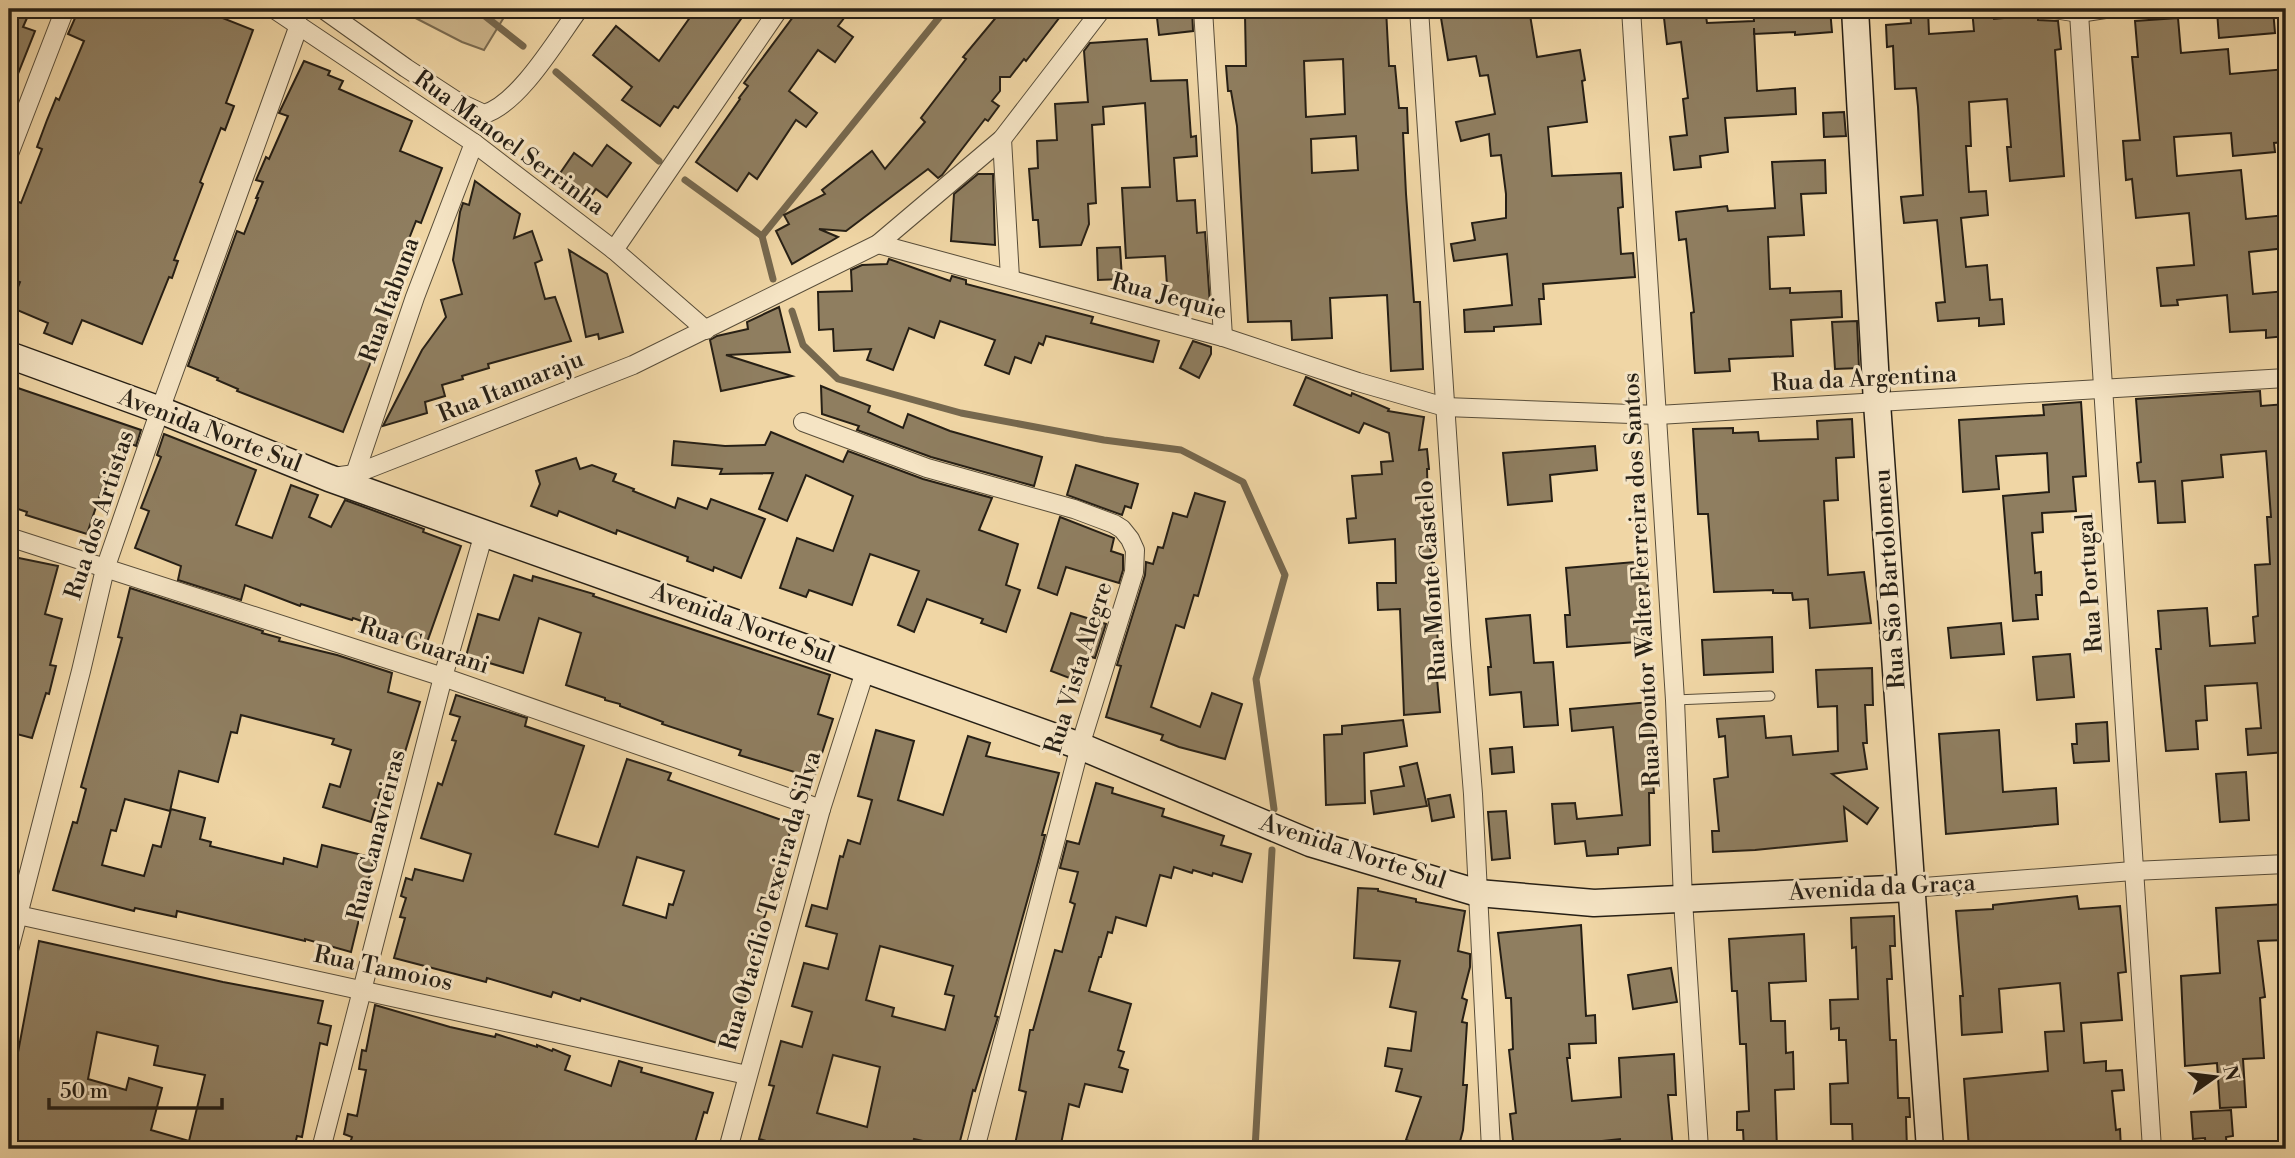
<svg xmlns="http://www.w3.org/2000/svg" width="2295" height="1158" font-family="'Libre Bodoni',serif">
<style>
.green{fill:#ceb78d;stroke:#7a6b51;stroke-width:2}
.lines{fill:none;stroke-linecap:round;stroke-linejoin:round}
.stream{stroke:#76684e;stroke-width:7}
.building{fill:#8f7e60;stroke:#261f15;stroke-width:2;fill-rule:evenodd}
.lane-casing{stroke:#584d39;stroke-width:11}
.street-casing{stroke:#584d39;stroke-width:20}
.secondary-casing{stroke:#261f15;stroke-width:29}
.lane{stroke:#f5e4c4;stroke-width:9}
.street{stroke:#f5e4c4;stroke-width:18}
.secondary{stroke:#f5e4c4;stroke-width:26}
.labels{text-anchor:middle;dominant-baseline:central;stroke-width:6;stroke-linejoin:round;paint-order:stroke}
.street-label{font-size:24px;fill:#261f15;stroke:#f5e4c4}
</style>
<rect width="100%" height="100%" fill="#f0d6a5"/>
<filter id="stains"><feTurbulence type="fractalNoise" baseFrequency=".00286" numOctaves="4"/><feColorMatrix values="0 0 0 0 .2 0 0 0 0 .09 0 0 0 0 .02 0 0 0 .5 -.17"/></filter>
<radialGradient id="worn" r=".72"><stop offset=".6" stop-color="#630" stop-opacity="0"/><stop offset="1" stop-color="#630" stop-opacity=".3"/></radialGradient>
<polygon class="green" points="398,9 509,9 484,50 462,42"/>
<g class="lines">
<g class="stream">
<polyline points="476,9 523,46"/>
<polyline points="556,72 659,161"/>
<polyline points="685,180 762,236 773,279"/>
<polyline points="762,236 946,9"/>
<polyline points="792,311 803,345 838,379 961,413 1104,440 1181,450 1243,482 1285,575 1256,679 1274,809"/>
<polyline points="1255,1149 1272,850"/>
</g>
</g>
<g class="building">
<polygon points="9,9 31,9 23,27 35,31 10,94"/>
<polygon points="79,9 200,9 253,30 226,103 234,106 225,130 221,128 200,182 203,184 174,260 178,261 172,278 169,277 142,344 82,320 72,344 44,333 48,323 10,307 20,282 9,278 9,198 21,203 42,149 37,147 47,120 56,98 59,100 84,41 68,34"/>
<polygon points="696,9 748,9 678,108 674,106 660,126 622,100 632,87 593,55 616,26 659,61"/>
<polygon points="799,9 851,9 838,26 853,37 835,62 818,50 789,91 817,113 806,127 796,120 757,179 749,173 737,191 696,162 740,99 739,98 748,86 744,83"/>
<polygon points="1003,9 1066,9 1026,61 1024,59 1010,77 1000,77 1000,91 992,101 999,106 988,121 985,119 942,175 938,178 928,169 846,231 819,229 838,237 792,264 776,231 789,224 784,215 825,194 822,190 872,151 885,169 925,122 921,118 966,59 963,57"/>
<polygon points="1156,9 1192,9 1193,31 1159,35"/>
<path d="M 1311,9 L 1386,9 L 1389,66 L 1395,66 L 1399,108 L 1407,108 L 1408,133 L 1403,133 L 1406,194 L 1414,302 L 1420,302 L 1423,369 L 1391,371 L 1387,295 L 1330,298 L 1332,338 L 1292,340 L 1291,321 L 1248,322 L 1237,126 L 1231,91 L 1228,91 L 1226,66 L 1246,66 L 1245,15 L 1311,12 ZM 1343,59 L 1345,114 L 1306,117 L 1304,61 ZM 1356,136 L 1358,170 L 1312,173 L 1311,139 Z"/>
<polygon points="1443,9 1529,9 1537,57 1580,50 1585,80 1582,81 1587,122 1548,127 1552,176 1621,173 1623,207 1618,208 1621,254 1633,253 1635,277 1543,284 1544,299 1539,299 1541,324 1494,327 1494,331 1465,332 1464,310 1512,305 1507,254 1454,261 1451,244 1475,240 1472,223 1506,218 1506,194 1501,155 1491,156 1489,134 1461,141 1456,122 1495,114 1488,75 1480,76 1476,56 1448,60 1441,18 1444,17"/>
<polygon points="1663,9 1705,9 1707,23 1754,21 1753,9 1830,9 1832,32 1795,35 1795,32 1754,34 1754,28 1757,91 1795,88 1796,114 1725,118 1728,152 1700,156 1701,167 1674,170 1670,137 1687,135 1683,99 1688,98 1681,42 1667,44"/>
<polygon points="1910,9 1928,9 1929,34 1974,31 1972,9 1993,9 1994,19 2038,15 2038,20 2058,21 2061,49 2055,50 2064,176 2010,181 2007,147 2011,147 2007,99 1969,102 1971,146 1966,146 1969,192 1986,191 1988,215 1961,218 1966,267 1987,265 1990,300 2002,299 2004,324 1979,326 1979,318 1938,321 1936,303 1945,302 1937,220 1904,223 1901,197 1923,195 1918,107 1916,88 1895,89 1893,46 1887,47 1886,25 1911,23"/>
<polygon points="2245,9 2273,9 2275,33 2219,38 2217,11"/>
<polygon points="2178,18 2181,53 2228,49 2230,74 2286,69 2286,128 2283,128 2284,142 2274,143 2275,152 2233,156 2231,133 2174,137 2177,176 2241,170 2246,219 2286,215 2286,248 2249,252 2253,294 2286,291 2286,336 2266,338 2266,330 2230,332 2227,295 2177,300 2178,305 2161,306 2157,268 2194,265 2189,213 2136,218 2132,179 2126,180 2123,141 2140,140 2132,57 2138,57 2135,21"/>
<polygon points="1147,39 1151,81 1187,80 1191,137 1196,136 1197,156 1174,158 1177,201 1195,200 1197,233 1205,232 1210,305 1190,307 1189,298 1168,300 1165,256 1126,258 1122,188 1150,187 1145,103 1103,107 1104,124 1092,125 1096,203 1088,204 1089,224 1081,245 1040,247 1038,220 1033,220 1029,169 1038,168 1037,141 1057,140 1055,104 1088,102 1084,51 1090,43"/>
<polygon points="304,61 330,71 328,75 343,81 339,89 412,121 400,151 442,168 421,223 416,221 403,254 408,256 389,305 393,306 343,432 237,391 238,389 217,380 218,378 188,366 237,231 244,234 258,198 256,198 263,182 256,180 266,157 269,159 288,116 279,113"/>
<polygon points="1844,112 1846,136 1824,137 1823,113"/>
<polygon points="607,145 631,163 607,197 596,189 585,204 554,182 574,153 592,166"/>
<polygon points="1825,160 1826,193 1801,194 1804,235 1768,237 1770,289 1790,288 1790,293 1841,291 1842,317 1791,320 1793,356 1729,359 1730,371 1695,373 1691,313 1694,312 1686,239 1679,240 1676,212 1727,206 1728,211 1775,208 1772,162"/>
<polygon points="978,174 993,174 995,245 951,241 954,194"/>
<polygon points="475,181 520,214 514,238 532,231 542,260 535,263 545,299 555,297 571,341 488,364 489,368 462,376 463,379 442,385 445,396 425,402 427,413 383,426 422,350 446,317 441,300 462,294 453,260 460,212 463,203 469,205"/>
<polygon points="1120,247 1122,279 1098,280 1097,248"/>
<polygon points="569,250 607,274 623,332 599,339 598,334 586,337"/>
<polygon points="889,259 950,281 952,276 966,280 966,284 1093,317 1091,323 1159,341 1153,362 1046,336 1043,345 1039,343 1031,363 1015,357 1009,374 985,365 995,340 940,321 934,338 909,328 893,370 867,360 871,349 834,351 833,329 819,330 818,292 852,291 851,270 862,265 887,264"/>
<polygon points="779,307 790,352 726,355 792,376 721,391 710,340 717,336 748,329 747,322"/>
<polygon points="1857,321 1859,368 1835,369 1832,322"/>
<polygon points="1193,341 1211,347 1211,354 1199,378 1180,368"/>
<polygon points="1306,377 1351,396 1352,393 1389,409 1388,411 1424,417 1419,450 1427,449 1429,469 1427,469 1428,504 1425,504 1432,563 1434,563 1439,667 1436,667 1440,712 1404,715 1400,609 1378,610 1377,583 1396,583 1395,539 1349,543 1347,519 1356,518 1352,476 1382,474 1381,462 1393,461 1389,433 1364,423 1359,433 1294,405"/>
<polygon points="9,385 141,430 136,446 124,441 112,476 107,474 87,534 26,515 27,512 9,506"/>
<polygon points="821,386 870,406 868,412 903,428 908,414 950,431 1042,457 1034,486 931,457 857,430 859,426 822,414"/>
<polygon points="2260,391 2261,406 2286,404 2286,752 2248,755 2246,729 2261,728 2257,683 2205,686 2207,720 2196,721 2198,749 2166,751 2156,649 2161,649 2158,611 2207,608 2210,646 2255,643 2253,617 2258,616 2255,565 2270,564 2267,517 2271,517 2266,451 2221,455 2223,477 2182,481 2185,522 2158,523 2155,481 2139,482 2137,463 2141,462 2136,399"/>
<polygon points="2081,402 2086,476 2073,477 2076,511 2042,513 2043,532 2032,533 2035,573 2041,572 2042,595 2036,595 2038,619 2013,621 2003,496 2049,492 2047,453 1996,456 1999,489 1963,492 1959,420 2044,415 2043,405"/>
<polygon points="1852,419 1854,457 1836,458 1838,500 1824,501 1828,575 1864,572 1871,623 1810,628 1808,599 1793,600 1792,593 1773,593 1773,590 1714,592 1708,514 1698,514 1693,429 1733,428 1733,433 1758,432 1759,441 1818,439 1817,421"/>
<polygon points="771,432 843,462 848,451 923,479 992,498 979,530 1018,544 1006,585 1020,590 1006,632 981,623 983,619 927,599 914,632 898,625 919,571 870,554 852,605 809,590 806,597 780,588 797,538 833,551 853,496 806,475 787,521 759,509 773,473 720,474 722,469 672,465 674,441 725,446 765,445"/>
<polygon points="164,434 256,470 236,525 272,538 291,485 318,495 309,517 331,527 345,500 424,529 423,532 461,546 425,648 390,631 353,618 352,620 301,604 300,606 245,585 241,600 178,580 181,566 135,548 149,511 141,508 161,457 157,455"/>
<polygon points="1595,446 1597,470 1550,475 1552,501 1508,505 1503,453"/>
<polygon points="576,458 580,469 592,465 616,474 613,481 634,489 633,491 675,508 678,498 707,509 711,499 765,519 741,578 714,567 713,571 687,561 688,557 617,530 616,534 559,511 557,516 531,506 540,484 536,471"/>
<polygon points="1076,465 1138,484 1131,508 1125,506 1122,515 1067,495"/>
<polygon points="1195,493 1225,502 1198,596 1194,595 1184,628 1176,625 1151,707 1200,727 1212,693 1242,704 1225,759 1179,747 1161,740 1163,735 1106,717 1121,666 1117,665 1145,575 1146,562 1153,564 1158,547 1163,548 1173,513 1187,517"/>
<polygon points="1060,517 1114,538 1111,551 1123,555 1123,570 1119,583 1066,567 1057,595 1038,588"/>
<polygon points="9,556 58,566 45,614 62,619 50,665 56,666 49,694 46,693 32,738 9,732"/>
<polygon points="1646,561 1651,641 1567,647 1565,615 1570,615 1566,568"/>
<polygon points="514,575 532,581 533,576 594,594 593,596 649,615 830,675 818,714 833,719 814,778 739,755 741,750 662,724 663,722 620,706 620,704 605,700 605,698 566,685 581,633 539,618 523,673 466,656 478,614 499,620"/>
<polygon points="130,588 263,631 262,633 280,638 279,641 337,655 392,673 388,692 420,702 393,792 381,788 371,822 323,807 330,784 340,787 351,750 332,744 334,739 241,715 237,733 231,732 218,782 179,771 170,811 125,799 116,831 111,830 102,865 144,876 153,845 161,847 171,809 205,818 200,839 211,842 210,846 283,864 284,858 317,867 322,845 374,858 351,952 305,939 305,941 177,911 176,917 135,908 134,911 53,890 73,822 77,823 86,789 81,787 122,638 118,637"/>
<polygon points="1071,613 1106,624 1095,658 1087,656 1083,669 1076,667 1072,679 1051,671"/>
<polygon points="1530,615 1534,663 1553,662 1558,725 1524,727 1521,692 1490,695 1488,667 1491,667 1486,619"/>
<polygon points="2001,623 2004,654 1951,658 1948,628"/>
<polygon points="1772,637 1773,672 1704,675 1702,640"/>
<polygon points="2070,654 2074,697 2037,700 2033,657"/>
<polygon points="1872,668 1873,705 1865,705 1867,743 1863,743 1867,769 1832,774 1878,808 1867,824 1844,807 1847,841 1755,850 1713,852 1712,831 1719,831 1714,779 1728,777 1725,736 1719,737 1717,719 1764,716 1766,738 1791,736 1793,755 1838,751 1837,706 1818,707 1816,670"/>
<path d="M 456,695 L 527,718 L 525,726 L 584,746 L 555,834 L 598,847 L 627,759 L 671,773 L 668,780 L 793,824 L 764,905 L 768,906 L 755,946 L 758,947 L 752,965 L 755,966 L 729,1047 L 581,998 L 580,1001 L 553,992 L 551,997 L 487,978 L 486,982 L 394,958 L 405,918 L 400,917 L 406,898 L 401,896 L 406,878 L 412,880 L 415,869 L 463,881 L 471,854 L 421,838 L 438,783 L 442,785 L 456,741 L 452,740 L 460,717 L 450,714 ZM 637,857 L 684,871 L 673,905 L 669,904 L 666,918 L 623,905 Z"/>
<polygon points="1650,702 1655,764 1651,764 1654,793 1649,793 1650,845 1618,848 1618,854 1587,856 1585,841 1555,844 1552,804 1575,803 1577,819 1622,815 1613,727 1572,731 1570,709"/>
<polygon points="1403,720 1407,746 1364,753 1365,803 1326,805 1324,735 1342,734 1342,726"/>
<polygon points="2107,722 2109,761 2074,763 2072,744 2077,744 2076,724"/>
<path d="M 876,730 L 914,741 L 898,800 L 943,815 L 968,736 L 990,743 L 986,756 L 1059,773 L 1042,835 L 1045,835 L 1038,862 L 995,1016 L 998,1017 L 997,1020 L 975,1091 L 973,1090 L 958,1149 L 914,1139 L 911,1149 L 795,1149 L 759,1139 L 774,1086 L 769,1085 L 781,1041 L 802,1047 L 812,1012 L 792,1006 L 804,963 L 828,969 L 837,934 L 806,926 L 812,905 L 827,909 L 840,856 L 843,857 L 848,840 L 860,844 L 872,800 L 858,796 ZM 880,946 L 953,966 L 945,994 L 954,996 L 945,1030 L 892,1016 L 894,1008 L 866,1000 ZM 833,1055 L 880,1067 L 867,1127 L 817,1113 Z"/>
<polygon points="1999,730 2003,792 2056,788 2058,824 1946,834 1939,734"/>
<polygon points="1512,747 1514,772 1492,774 1490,749"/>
<polygon points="1417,763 1427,806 1374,814 1371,791 1404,786 1400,767"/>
<polygon points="2246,772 2249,820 2220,822 2216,774"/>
<polygon points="1096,783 1113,788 1112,793 1164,809 1162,816 1224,836 1221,845 1251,854 1242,882 1213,873 1212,876 1193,870 1192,873 1174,867 1171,878 1160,875 1146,926 1116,917 1112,933 1108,932 1101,957 1099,957 1089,991 1131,1004 1118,1050 1124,1052 1119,1067 1128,1070 1122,1092 1085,1084 1079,1107 1069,1104 1060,1149 1014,1149 1026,1092 1019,1090 1030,1030 1033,1030 1055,950 1062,952 1075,904 1070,902 1078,872 1060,868 1067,841 1079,844"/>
<polygon points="1450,795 1454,817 1432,821 1428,799"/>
<polygon points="1506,811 1510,858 1492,860 1488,812"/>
<polygon points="1358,888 1378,889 1378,891 1416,899 1416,902 1465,911 1458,951 1470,954 1470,967 1462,998 1467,1000 1462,1022 1467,1023 1463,1085 1467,1085 1463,1130 1458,1149 1431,1149 1406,1140 1421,1097 1396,1091 1402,1069 1385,1066 1388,1048 1411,1051 1416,1012 1390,1007 1400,961 1354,958"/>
<polygon points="2077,896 2079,909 2120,906 2126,972 2118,973 2122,1020 2081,1023 2084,1063 2106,1061 2106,1071 2122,1070 2124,1090 2112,1091 2116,1130 2120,1129 2121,1149 1969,1149 1964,1079 2048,1071 2045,1032 2064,1031 2060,983 1999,989 2002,1032 1962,1035 1960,996 1963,996 1956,911 1993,909 1993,905"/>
<polygon points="2286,904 2286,940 2258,941 2265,997 2260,998 2264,1058 2243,1059 2246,1107 2220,1108 2217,1063 2185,1066 2181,976 2220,973 2216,908"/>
<polygon points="1894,916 1895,946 1890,946 1892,979 1887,979 1890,1040 1896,1040 1898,1098 1909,1098 1910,1117 1906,1117 1907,1149 1853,1149 1852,1124 1831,1124 1830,1084 1848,1083 1846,1040 1839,1040 1839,1028 1831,1029 1830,1000 1858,999 1856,947 1852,948 1851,918"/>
<polygon points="1581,925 1586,1016 1595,1015 1596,1043 1569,1044 1570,1058 1567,1058 1572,1101 1621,1097 1619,1058 1674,1054 1676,1095 1668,1095 1673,1149 1621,1149 1620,1139 1584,1143 1584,1149 1514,1149 1510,1114 1516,1113 1509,1050 1513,1049 1511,998 1506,998 1498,933"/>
<polygon points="1804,934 1806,981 1769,983 1771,1021 1785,1021 1786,1053 1793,1052 1794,1089 1775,1090 1777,1149 1744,1149 1743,1130 1737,1130 1737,1112 1749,1111 1746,1044 1740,1044 1737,991 1732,991 1729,939"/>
<path d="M 39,941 L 223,982 L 323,1001 L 318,1023 L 331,1026 L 327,1045 L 320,1043 L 302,1137 L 297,1136 L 294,1149 L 23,1149 L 9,1145 L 9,1084 L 12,1084 ZM 97,1032 L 158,1046 L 154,1065 L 205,1075 L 189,1141 L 151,1130 L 162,1088 L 129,1078 L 126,1090 L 88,1079 Z"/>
<polygon points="1671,968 1677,1002 1633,1009 1628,975"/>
<polygon points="375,1005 450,1027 495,1037 496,1034 537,1047 537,1045 552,1051 553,1049 570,1056 565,1070 611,1086 619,1061 642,1068 641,1072 713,1093 707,1113 704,1112 693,1149 348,1149 352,1137 344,1134 348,1114 357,1116 366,1070 359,1069 362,1050 366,1051"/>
<polygon points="2231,1110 2233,1136 2226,1137 2227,1149 2206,1149 2205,1138 2193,1139 2191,1112"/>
</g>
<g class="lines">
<defs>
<polyline id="lane" points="1675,700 1770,696"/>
<g id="street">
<polyline points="274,9 474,143 614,250 706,330"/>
<path d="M 323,9 L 406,68 L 458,102 L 484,114 C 519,104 557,39 579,9"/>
<polyline points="1203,9 1223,337"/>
<polyline points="1419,9 1461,645 1473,794 1491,1149"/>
<polyline points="1631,9 1675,700 1683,900 1699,1149"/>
<polyline points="2054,9 2079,13 2105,9"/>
<polyline points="2079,13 2152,1149"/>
<polyline points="1002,139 1010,278"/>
<polyline points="9,154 65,9"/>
<polyline points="878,244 1223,337 1358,382 1445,407 1658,415 2286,378"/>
<polyline points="614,250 779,9"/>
<polyline points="803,422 927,468 1074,509 1114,524 1122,529 1130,539 1135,550 1134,572 1080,746 975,1149"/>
<polyline points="355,474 415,297 474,143"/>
<polyline points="333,477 355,474 633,365 878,244 1002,139 1102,9"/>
<polyline points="9,537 443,677 821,809"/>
<polyline points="1911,888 2133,871 2286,864"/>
<polyline points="9,913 747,1075"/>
<polyline points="9,950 81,671 105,569 160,410 299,25"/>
<polyline points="321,1149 443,677 484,533"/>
<polyline points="728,1149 821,809 866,668"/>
</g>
<g id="secondary">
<polyline points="1855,9 1877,403 1930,1149"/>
<polyline points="9,355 160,410 329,478 1080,746 1310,843 1478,893 1594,903 1911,888"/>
</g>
</defs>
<use href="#lane" class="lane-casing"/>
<use href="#street" class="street-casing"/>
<use href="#secondary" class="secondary-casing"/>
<use href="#lane" class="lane"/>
<use href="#street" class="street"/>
<use href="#secondary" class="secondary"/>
</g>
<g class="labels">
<g class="street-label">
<text transform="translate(509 143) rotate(36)">Rua Manoel Serrinha</text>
<text transform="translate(1169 297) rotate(15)">Rua Jequie</text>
<text transform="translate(390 300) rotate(-70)">Rua Itabuna</text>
<text transform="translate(1864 379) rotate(-3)">Rua da Argentina</text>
<text transform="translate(511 387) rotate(-22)">Rua Itamaraju</text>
<text transform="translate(210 431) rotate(21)">Avenida Norte Sul</text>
<text transform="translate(100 515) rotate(-72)">Rua dos Artistas</text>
<text transform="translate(1890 579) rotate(-94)">Rua São Bartolomeu</text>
<text transform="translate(1642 580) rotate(-93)">Rua Doutor Walter Ferreira dos Santos</text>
<text transform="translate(1432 581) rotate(-94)">Rua Monte Castelo</text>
<text transform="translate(2090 583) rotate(-94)">Rua Portugal</text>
<text transform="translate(743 624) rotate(20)">Avenida Norte Sul</text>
<text transform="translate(424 646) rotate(18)">Rua Guarani</text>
<text transform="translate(1079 668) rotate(-73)">Rua Vista Alegre</text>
<text transform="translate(377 835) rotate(-76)">Rua Canavieiras</text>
<text transform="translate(1353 852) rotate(18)">Avenida Norte Sul</text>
<text transform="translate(1882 888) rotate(-3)">Avenida da Graça</text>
<text transform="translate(771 901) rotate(-74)">Rua Otacílio Texeira da Silva</text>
<text transform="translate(383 969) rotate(12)">Rua Tamoios</text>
</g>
</g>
<rect width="2295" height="1158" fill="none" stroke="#f0d6a5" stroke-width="35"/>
<rect x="10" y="10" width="2274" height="1137" fill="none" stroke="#261f15" stroke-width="3.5"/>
<rect x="18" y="18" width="2260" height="1123" fill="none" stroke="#261f15" stroke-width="2"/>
<g transform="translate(2215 1077) rotate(76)" stroke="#f5e4c4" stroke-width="5" paint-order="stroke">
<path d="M0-5L12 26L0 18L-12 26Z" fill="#261f15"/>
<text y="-10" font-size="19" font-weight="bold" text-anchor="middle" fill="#261f15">N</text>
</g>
<path d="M49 1098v10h173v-10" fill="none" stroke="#261f15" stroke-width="3.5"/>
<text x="60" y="1098" font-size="21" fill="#261f15" stroke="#f5e4c4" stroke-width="5" paint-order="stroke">50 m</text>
<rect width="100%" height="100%" filter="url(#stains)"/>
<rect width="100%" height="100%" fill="url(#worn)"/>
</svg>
